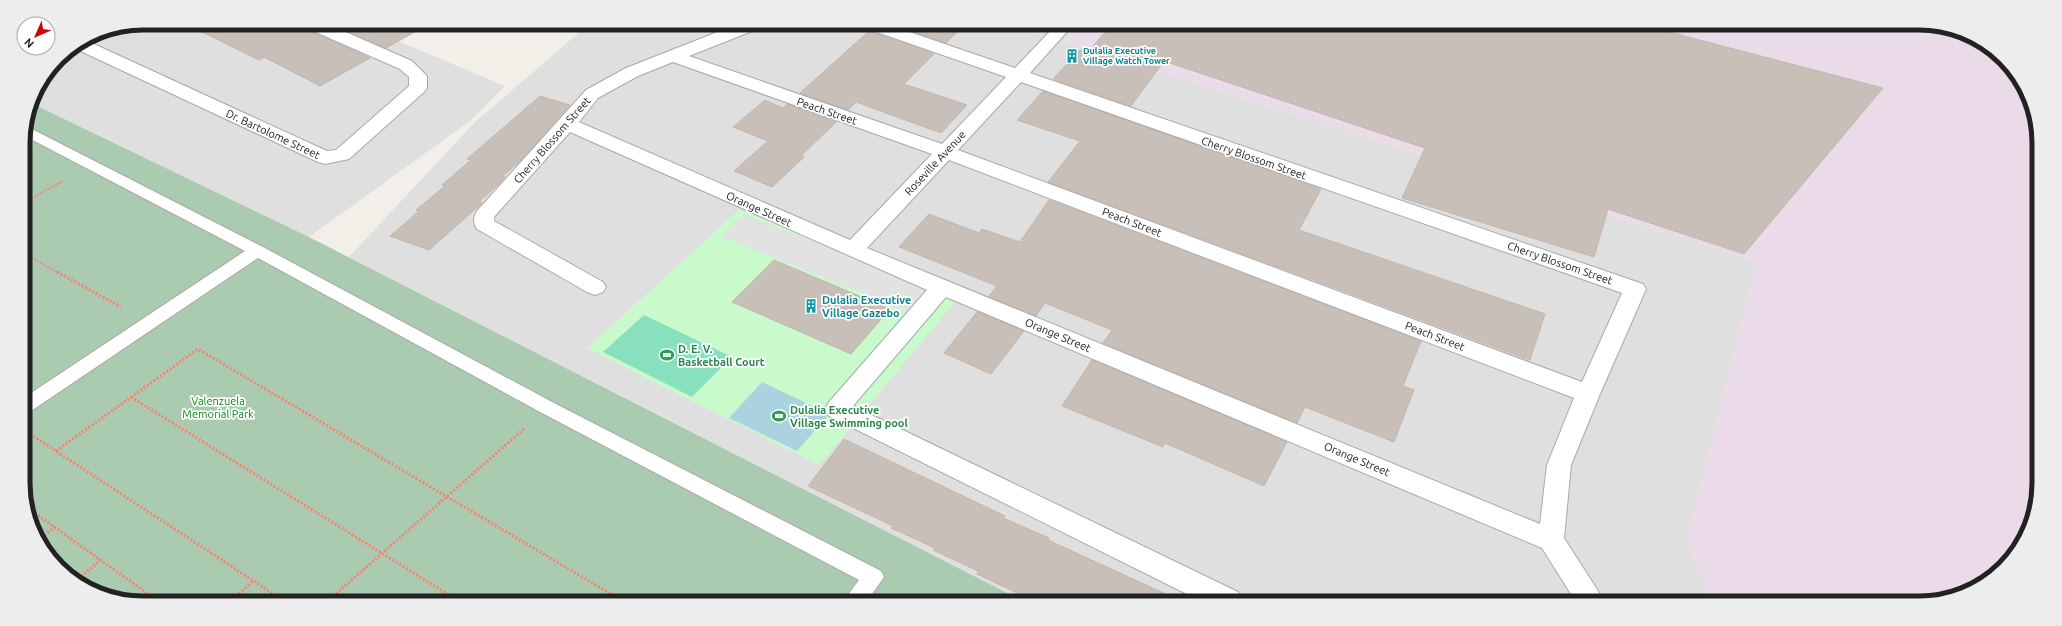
<svg xmlns="http://www.w3.org/2000/svg" width="2062" height="626" font-family="Ubuntu,sans-serif">
<style>
.residential{fill:#e0dfdf}
.industrial{fill:#ebdbe8}
.cemetery{fill:#aacbaf}
.park{fill:#c8facc}
.pitch{fill:#88e0be}
.parking{fill:#e2e2e2}
.water{fill:#aad3df}
.building{fill:#c7bfb8;stroke:#c4b6ab}
.lines{fill:none;stroke-linecap:round;stroke-linejoin:round}
.service-casing{stroke:#a9a9a9;stroke-width:2}
.minor-casing{stroke:#a9a9a9;stroke-width:2}
.path-far1{stroke:#fa8072;stroke-width:2;stroke-dasharray:1.5 1.5;stroke-linecap:butt}
.path{stroke:#fa8072;stroke-width:3;stroke-dasharray:2 2;stroke-linecap:butt}
.service{fill:#fff;fill-rule:evenodd}
.minor{fill:#fff;fill-rule:evenodd}
.labels{text-anchor:middle;dominant-baseline:central;stroke-width:3.5;stroke-linejoin:round;paint-order:stroke}
.far-culture-label{font-size:9px;font-weight:bold;fill:#0d838f;stroke:#fff;text-anchor:start}
.street-label{font-size:11px;fill:#222;stroke:#fff}
.culture-label{font-size:11px;font-weight:bold;fill:#0d838f;stroke:#fff;text-anchor:start}
.leisure-label{font-size:11px;font-weight:bold;fill:#27864d;stroke:#fff;text-anchor:start}
.park-label{font-size:11px;fill:#0c8416;stroke:#fff}
.rim{fill:none;stroke:#222;stroke-width:5}
</style>
<rect width="100%" height="100%" fill="#f2efe9"/>
<g class="residential">
<polygon points="143,23 355,23 505,86 470,121 309,237 31,103 32,97 58,58 97,32"/>
<polygon points="589,24 607,28 618,24 1013,25 1041,34 1049,25 1079,25 1064,41 1757,262 1687,541 1712,602 1023,601 349,257 474,123"/>
</g>
<polygon class="industrial" points="1079,25 1950,27 1979,39 2009,64 2037,120 2035,514 2019,549 1992,578 1958,597 1926,603 1712,602 1687,541 1757,262 1064,41"/>
<polygon class="cemetery" points="31,103 309,237 1023,601 112,599 58,568 36,536 25,506 23,136"/>
<polygon class="park" points="740,209 957,300 819,465 587,348"/>
<polygon class="pitch" points="644,315 732,357 692,397 603,352"/>
<polygon class="parking" points="744,214 935,290 915,315 721,236"/>
<polygon class="water" points="762,382 829,414 797,451 729,418"/>
<g class="building">
<polygon points="184,23 301,23 303,28 370,58 320,86 264,57 259,60"/>
<polygon points="330,23 331,23 429,24 386,48"/>
<polygon points="893,25 964,25 946,43"/>
<polygon points="1111,25 1646,26 1883,88 1744,254 1608,209 1594,257 1402,198 1425,148 1164,61 1131,106 1053,79 1080,50 1088,52"/>
<polygon points="869,31 934,54 904,84 967,105 941,133 856,102 848,110 800,93"/>
<polygon points="1043,91 1321,189 1299,230 1545,314 1530,360 1048,182 1080,141 1017,120"/>
<polygon points="540,96 570,105 521,160 503,176 505,177 501,182 479,202 482,203 429,250 390,236 419,211 416,210 445,186 442,185 471,160 467,159"/>
<polygon points="765,100 783,108 787,104 836,122 801,156 804,157 772,187 734,171 768,141 733,127"/>
<polygon points="1049,200 1421,341 1403,386 1414,390 1394,442 1305,407 1297,423 1103,343 1112,330 1045,303 1036,316 989,296 997,286 899,247 929,214 979,233 982,229 1020,242"/>
<polygon points="774,260 890,309 851,354 732,302"/>
<polygon points="977,312 1024,331 991,374 944,353"/>
<polygon points="1092,360 1287,442 1264,486 1165,443 1163,447 1062,406"/>
<polygon points="844,439 1005,516 1003,518 1049,538 1048,540 1181,601 1034,601 977,574 978,571 933,550 935,548 891,528 893,526 808,486"/>
</g>
<g class="lines">
<defs>
<polygon id="service" points="26,126 263,247 554,403 881,571 884,577 867,601 844,600 859,580 542,413 258,258 31,411 25,413 25,397 245,251 23,135"/>
<g id="minor">
<polygon points="302,23 325,23 412,61 427,76 427,88 424,92 349,159 325,164 318,162 74,48 85,40 327,151 336,150 409,86 409,77 400,69 304,27"/>
<path d="M 738,24 L 762,24 L 760,28 L 689,56 L 942,144 L 1006,77 L 868,29 L 866,25 L 889,25 L 1015,68 L 1056,25 L 1073,25 L 1030,73 L 1643,284 L 1646,289 L 1600,394 L 1571,465 L 1564,538 L 1605,602 L 1576,602 L 1542,548 L 946,297 L 853,406 L 1238,592 L 1242,601 L 1201,601 L 829,416 L 825,409 L 829,402 L 927,290 L 570,132 L 494,217 L 494,221 L 603,282 L 606,287 L 603,292 L 595,295 L 587,292 L 477,229 C 473,222 473,218 477,211 L 586,90 L 626,68 ZM 673,62 L 932,154 L 850,240 L 579,122 L 598,98 L 638,76 ZM 1021,82 L 1622,293 L 1582,382 L 958,150 ZM 949,160 L 1574,398 L 1547,465 L 1540,524 L 867,248 Z"/>
</g>
</defs>
<use href="#service" class="service-casing"/>
<use href="#minor" class="minor-casing"/>
<g class="path-far1">
<polyline points="24,202 63,181"/>
<polyline points="24,254 59,273"/>
</g>
<g class="path">
<polyline points="57,272 121,307"/>
<polyline points="131,397 457,600"/>
<polyline points="30,434 281,599"/>
<polyline points="56,451 198,349 621,600"/>
<polyline points="25,506 155,599"/>
<polyline points="38,540 55,527"/>
<polyline points="78,579 101,560"/>
<polyline points="233,599 253,581"/>
<polyline points="330,599 525,428"/>
</g>
<use href="#service" class="service"/>
<use href="#minor" class="minor"/>
</g>
<defs>
<symbol id="building-bare" viewBox="-9 -9 18 18"><path d="M-4-6H4V6H1V3H-1V6H-4ZM-2.5-4.3h1.7v1.8h-1.7ZM.8-4.3h1.7v1.8H.8ZM-2.5-1h1.7V.8h-1.7ZM.8-1h1.7V.8H.8Z" fill="#0f9aa8" stroke="#fff" stroke-width="2.5" paint-order="stroke"/></symbol>
<symbol id="stadium-bare" viewBox="-9 -9 18 18"><path d="M0-5a6.5 5 0 1 0 0 10a6.5 5 0 1 0 0-10ZM-3.5-1.8h7v3.6h-7Z" fill="#2e9e5b" stroke="#fff" stroke-width="2.5" paint-order="stroke"/></symbol>
</defs>
<g fill-rule="evenodd">
<use href="#building-bare" x="1062" y="46" width="20" height="20"/>
<use href="#building-bare" x="801" y="296" width="20" height="20"/>
<use href="#stadium-bare" x="657" y="345" width="20" height="20"/>
<use href="#stadium-bare" x="769" y="406" width="20" height="20"/>
</g>
<g class="labels">
<g class="far-culture-label">
<text x="1083" y="51">Dulalia Executive<tspan x="1083" dy="10">Village Watch Tower</tspan></text>
</g>
<g class="street-label">
<text transform="translate(827 111) rotate(19)">Peach Street</text>
<text transform="translate(273 134) rotate(25)">Dr. Bartolome Street</text>
<text transform="translate(552 140) rotate(-49)">Cherry Blossom Street</text>
<text transform="translate(1254 158) rotate(19)">Cherry Blossom Street</text>
<text transform="translate(935 163) rotate(-47)">Roseville Avenue</text>
<text transform="translate(759 209) rotate(24)">Orange Street</text>
<text transform="translate(1132 222) rotate(21)">Peach Street</text>
<text transform="translate(1560 263) rotate(19)">Cherry Blossom Street</text>
<text transform="translate(1058 335) rotate(23)">Orange Street</text>
<text transform="translate(1435 336) rotate(21)">Peach Street</text>
<text transform="translate(1357 459) rotate(23)">Orange Street</text>
</g>
<g class="culture-label">
<text x="822" y="300">Dulalia Executive<tspan x="822" dy="13">Village Gazebo</tspan></text>
</g>
<g class="leisure-label">
<text x="678" y="349">D. E. V.<tspan x="678" dy="13">Basketball Court</tspan></text>
<text x="790" y="410">Dulalia Executive<tspan x="790" dy="13">Village Swimming pool</tspan></text>
</g>
<g class="park-label">
<text x="218" y="401">Valenzuela<tspan x="218" dy="13">Memorial Park</tspan></text>
</g>
</g>
<path d="M0 0H2062V626H0ZM143 30H1919A113 113 0 0 1 2032 143V483A113 113 0 0 1 1919 596H143A113 113 0 0 1 30 483V143A113 113 0 0 1 143 30Z" fill="#ededed" fill-rule="evenodd"/>
<path class="rim" d="M143 30H1919A113 113 0 0 1 2032 143V483A113 113 0 0 1 1919 596H143A113 113 0 0 1 30 483V143A113 113 0 0 1 143 30Z"/>
<g transform="translate(36 36) rotate(225)"><circle r="19" fill="#ffffff" stroke="#a7a7a7"/>
<path d="M0-3L7 15L0 10L-7 15Z" fill="#d40000"/>
<text y="-6" font-size="11" font-weight="bold" text-anchor="middle" fill="#222222">N</text>
</g>
</svg>
